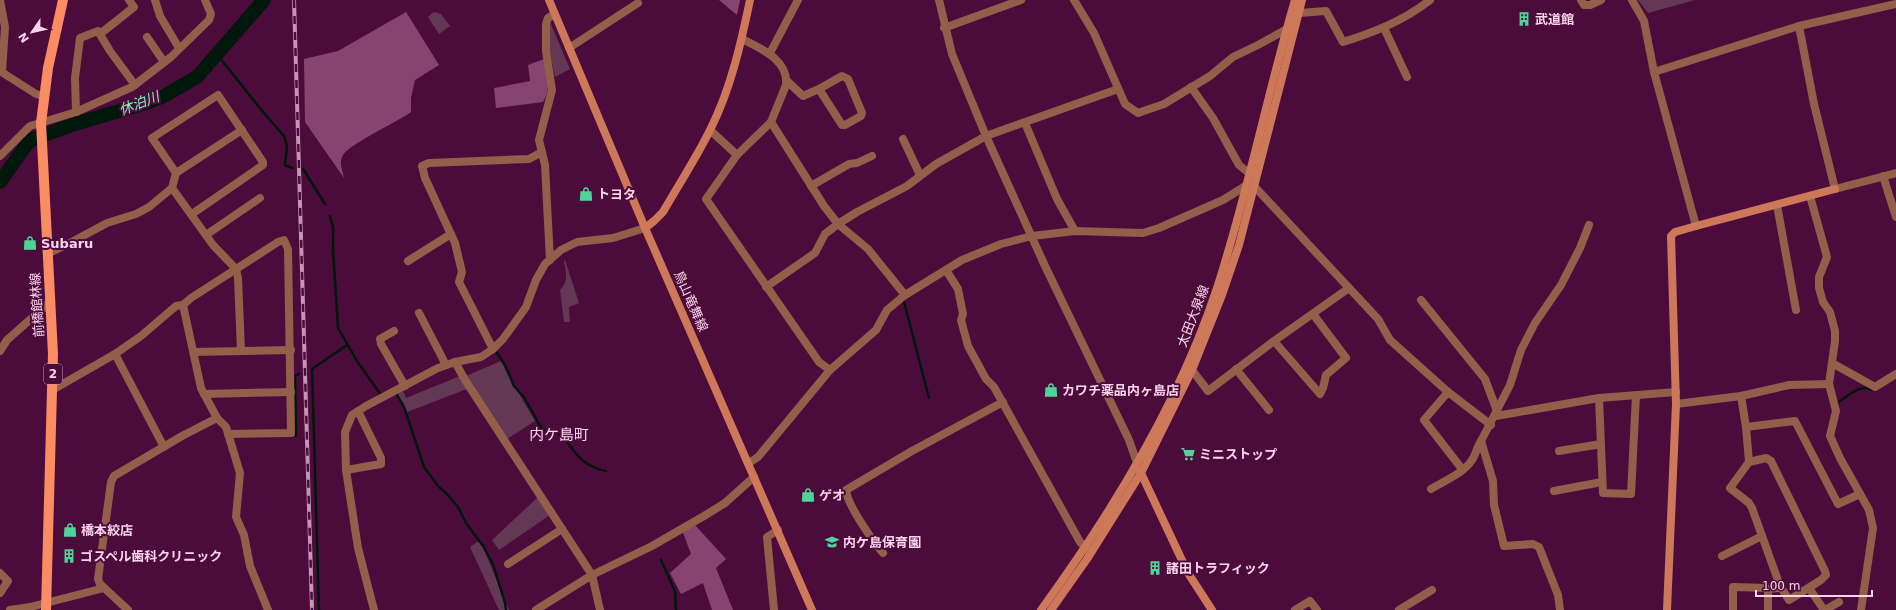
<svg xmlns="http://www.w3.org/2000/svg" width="1896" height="610" font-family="'DejaVu Sans','Noto Sans JP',sans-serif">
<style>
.green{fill:#633855}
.forest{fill:#874371}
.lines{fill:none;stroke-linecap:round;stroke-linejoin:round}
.stream{stroke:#00170b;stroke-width:2.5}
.river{stroke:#00170b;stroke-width:14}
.street{stroke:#935e4a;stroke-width:8}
.secondary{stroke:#cd7859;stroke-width:8}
.primary{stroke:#fa8c63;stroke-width:10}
.rail-casing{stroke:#c595b4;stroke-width:4}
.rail{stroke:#4c0c3b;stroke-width:2.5;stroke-dasharray:8;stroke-linecap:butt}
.labels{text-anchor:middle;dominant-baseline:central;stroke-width:4;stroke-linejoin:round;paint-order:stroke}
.shield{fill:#4c0c3b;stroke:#c798b7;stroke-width:1}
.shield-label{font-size:12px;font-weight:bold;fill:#fcd4ec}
.poi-label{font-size:13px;font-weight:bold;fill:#fcd4ec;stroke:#4c0c3b;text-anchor:start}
.street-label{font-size:13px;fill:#fcd4ec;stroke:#4c0c3b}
.water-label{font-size:14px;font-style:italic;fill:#78f5b9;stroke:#4c0c3b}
.quarter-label{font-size:15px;fill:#fcd4ec;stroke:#4c0c3b}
</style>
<rect width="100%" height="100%" fill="#4c0c3b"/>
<g class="green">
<polygon points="1638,0 1695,0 1648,13"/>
<polygon points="434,12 441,14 450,26 439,34 428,17"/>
<polygon points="550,22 570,69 555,77 549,48"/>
<path d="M 565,260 L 579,303 L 569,307 L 570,322 L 564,322 L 560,290 C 569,281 566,273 564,261 Z"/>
<path d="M 501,361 C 511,382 524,401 535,421 L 507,439 L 466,376 Z"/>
<polygon points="460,376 467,389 407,412 397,393 403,390 406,398"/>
<polygon points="538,497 550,515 499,550 492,540"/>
<polygon points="480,540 509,610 499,610 470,547"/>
</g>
<g class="forest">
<polygon points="719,0 740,0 737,15"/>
<path d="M 406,12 L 439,65 L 415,80 L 411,98 L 411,112 C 398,122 346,145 342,157 C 339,163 343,172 344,178 L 305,122 L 304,59 L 338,51 Z"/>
<path d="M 544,59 C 547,74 552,88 543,102 L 496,108 L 494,88 L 530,81 L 528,65 Z"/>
<polygon points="694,524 726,559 716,568 733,610 712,610 703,583 681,594 670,573 691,554 682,530"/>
</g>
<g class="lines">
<g class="stream">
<polyline points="216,53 263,112 284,136 287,146 285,165 292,168"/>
<polyline points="303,169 325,204"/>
<polyline points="330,216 333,227 333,249 338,328 357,361 381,395"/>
<polyline points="903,298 929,398"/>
<path d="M 495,350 L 505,365 L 514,386 L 524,397 L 539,424 L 544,431 C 562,428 568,445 578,456 C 585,464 596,469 606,471"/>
<polyline points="396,393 404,407 424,467 438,486 448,495 458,507 466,523 483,546 493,564 505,603 506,610"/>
<path d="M 1836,404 C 1844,399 1854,389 1863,388 C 1868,387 1871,391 1876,390"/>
<polyline points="296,436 295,376 299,374"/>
<polyline points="661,560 675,591 676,610"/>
<polyline points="319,610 312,369 347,345"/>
</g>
<polyline class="river" points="0,182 27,144 33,139 75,124 146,103 164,96 197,77 264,0"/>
<g class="street">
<polyline points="0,0 5,27 2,72"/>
<polyline points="155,0 160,16 179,48"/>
<polyline points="939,0 952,54 986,136 1045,266 1129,440 1137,463"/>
<polyline points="1074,0 1094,33 1125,104 1138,113 1164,104 1210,76 1233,57 1258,45 1287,29"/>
<polyline points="1581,0 1584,5 1590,5 1601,0"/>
<polyline points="1632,0 1644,21 1654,72 1696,226"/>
<path d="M 1293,16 L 1299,13 L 1326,11 L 1343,42 C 1375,32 1403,21 1430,0"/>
<polyline points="1799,26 1814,104 1835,189 1896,173"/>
<polyline points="944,28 1021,0"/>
<polyline points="1384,28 1407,77"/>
<polyline points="100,34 134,7 129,0"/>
<polyline points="147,37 164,62"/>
<path d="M 742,39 C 760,48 789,60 786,85 L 771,122 L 824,206 L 838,224 L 868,249 L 905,295"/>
<polyline points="569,48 638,3"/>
<polyline points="770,53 798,0"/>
<polyline points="0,71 36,94 43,96"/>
<polyline points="1654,72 1799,26 1896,4"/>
<polyline points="786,80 803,96 819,89 842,76 848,79 862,113 861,116 845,125 842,125 819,89"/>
<polyline points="1191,87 1213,118 1239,165 1250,174"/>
<polyline points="76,112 75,78 80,38 98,31 110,51 135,85"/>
<polyline points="1025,123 1057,199 1075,231"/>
<polyline points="710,130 737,155 706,199 819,362 830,370"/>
<polyline points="903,139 920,175"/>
<polyline points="737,155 771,122"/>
<polyline points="0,156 30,126 76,112 132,87 171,57 209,20 211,14 205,0"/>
<polyline points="176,173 242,130"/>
<polyline points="1883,176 1896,217"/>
<polyline points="811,186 849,164 857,163 872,156"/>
<polyline points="1254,186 1378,319 1390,340 1448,392 1491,425"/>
<polyline points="172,188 213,245 236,269 238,278 241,351"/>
<polyline points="1810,196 1827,257 1819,277 1819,288 1823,302 1830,312 1835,331 1835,341 1829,384 1836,411 1830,436 1840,458 1869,510 1873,528 1861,610"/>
<polyline points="1777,205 1796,310"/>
<polyline points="206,235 260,198"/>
<polyline points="47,254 68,244 107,223 136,214 149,207 172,188 176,173 152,138 218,95 263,162 263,165 192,214"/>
<polyline points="550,260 545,165 539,140 552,90 546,51 546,24 548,18 555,14"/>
<polyline points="408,261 451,234"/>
<polyline points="946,270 958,289 963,314 961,320 968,346 986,379 994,387 1080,542 1090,551"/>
<polyline points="766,287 815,253 825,234 838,224 857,212 907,186 936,164 986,136 1118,89"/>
<polyline points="1421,300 1485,379 1497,411"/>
<polyline points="183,305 201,388 217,418 226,427 240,473 236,517 244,535 250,566 268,610"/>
<polyline points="419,313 446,365"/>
<polyline points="394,331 380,339 381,344 405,386"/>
<polyline points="1274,341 1320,394 1323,388 1326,375 1346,358 1313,314"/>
<polyline points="493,349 459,282 462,272 455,243 425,178 422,166 429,163 529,159 542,152"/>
<polyline points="0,351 7,340 50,302"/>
<polyline points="194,352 291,350"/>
<polyline points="115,354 164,447"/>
<polyline points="455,362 465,380 592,575 600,610"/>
<polyline points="1832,363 1875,387 1896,374"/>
<polyline points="1236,369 1269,410"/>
<polyline points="1192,370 1208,391 1274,341 1349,288"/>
<polyline points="54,389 115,354 141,336 176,306 183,305 191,298 278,242 284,240 288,249 291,433 228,434"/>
<polyline points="1448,392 1424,420 1462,469"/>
<polyline points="204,394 291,392"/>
<polyline points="1741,396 1746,427 1749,462 1730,488 1749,503 1752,508 1780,586 1789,600 1821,580 1826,575 1825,571 1771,461 1766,458 1749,462"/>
<polyline points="1599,398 1603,493 1631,494 1636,395"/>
<polyline points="1676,404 1741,396 1789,385 1829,384"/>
<polyline points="1496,416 1599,398 1676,392"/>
<polyline points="1746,427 1795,421 1838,504 1860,494"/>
<polyline points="1559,451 1601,444"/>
<polyline points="749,463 758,457 830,370 876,330 887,310 905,295 962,260 1001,244 1032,236 1075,231 1143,233 1159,228 1223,200 1247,185"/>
<polyline points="346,470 381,464 381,458 358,411"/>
<path d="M 1431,489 C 1444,481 1464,473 1472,460 C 1476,454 1477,447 1481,441"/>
<polyline points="1554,491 1602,482"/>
<path d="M 883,553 C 873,541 847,505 846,490 L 912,451 L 1003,402"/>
<polyline points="1722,556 1762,536"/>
<polyline points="508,564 562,529"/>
<polyline points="0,573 8,581 0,593"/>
<polyline points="1809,588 1824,610"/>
<polyline points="10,610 30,607 104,588"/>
<polyline points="128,610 100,584 98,579 111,482 114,476 182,436 217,418"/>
<polyline points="374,610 358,548 346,470 345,432 352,415 366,406 438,368 455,362 481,357 493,349 503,339 526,307 536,280 545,264 561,250 577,242 613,238 645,228"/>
<polyline points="536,610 592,575 652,546 704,516 725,503 754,477"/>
<polyline points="774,610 767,537 778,530"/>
<polyline points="1295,610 1310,601 1317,610"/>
<polyline points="1399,610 1432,590"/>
<polyline points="1560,610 1558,595 1539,547 1533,544 1504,546 1494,505 1493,481 1481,441 1510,385 1521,350 1535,323 1561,285 1580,248 1589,225"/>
<polyline points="1733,610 1733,587 1766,588 1768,589 1778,588 1780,586"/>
<polyline points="1768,610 1768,589"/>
<polyline points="1825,610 1839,602"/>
</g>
<g class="secondary">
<polyline points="549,0 645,228 812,610"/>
<path d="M 645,228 L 654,221 L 663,212 C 679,184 697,157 711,128 C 731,88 741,43 750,0"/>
<polyline points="1140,471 1188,573 1212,610"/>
<path d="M 1041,610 C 1111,514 1180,401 1217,288 C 1248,193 1267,95 1295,0"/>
<polyline points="1051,610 1087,559 1141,473 1192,370 1222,295 1239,245 1302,0"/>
<polyline points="1667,610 1676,404 1671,236 1675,232 1696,226 1835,189"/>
</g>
<polyline class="primary" points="46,610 53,354 41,123 48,68 63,0"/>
<defs>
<polyline id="rail" points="294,0 312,610"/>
</defs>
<use href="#rail" class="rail-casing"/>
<use href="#rail" class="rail"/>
</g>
<defs>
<symbol id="building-bare" viewBox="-9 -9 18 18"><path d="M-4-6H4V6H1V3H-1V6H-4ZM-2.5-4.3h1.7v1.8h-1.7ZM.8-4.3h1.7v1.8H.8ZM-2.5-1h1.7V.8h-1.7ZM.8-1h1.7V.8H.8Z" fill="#4fd399" stroke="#4c0c3b" stroke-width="2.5" paint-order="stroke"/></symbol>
<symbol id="shop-bare" viewBox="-9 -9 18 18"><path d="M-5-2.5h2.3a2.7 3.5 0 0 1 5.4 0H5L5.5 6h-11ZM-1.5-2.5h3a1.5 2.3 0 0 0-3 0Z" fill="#4fd399" stroke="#4c0c3b" stroke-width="2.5" paint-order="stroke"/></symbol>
<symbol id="supermarket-bare" viewBox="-9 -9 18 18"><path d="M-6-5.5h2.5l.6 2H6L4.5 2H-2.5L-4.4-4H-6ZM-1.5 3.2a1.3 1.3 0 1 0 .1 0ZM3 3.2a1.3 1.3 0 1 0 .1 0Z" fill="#4fd399" stroke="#4c0c3b" stroke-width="2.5" paint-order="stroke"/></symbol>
<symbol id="school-bare" viewBox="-9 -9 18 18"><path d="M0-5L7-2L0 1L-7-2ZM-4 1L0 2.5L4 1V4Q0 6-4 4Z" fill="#4fd399" stroke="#4c0c3b" stroke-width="2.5" paint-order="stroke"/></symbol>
</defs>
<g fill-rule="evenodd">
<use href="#building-bare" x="1514" y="9" width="20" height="20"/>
<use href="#shop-bare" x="576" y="184" width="20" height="20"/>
<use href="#shop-bare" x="20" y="233" width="20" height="20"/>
<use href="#shop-bare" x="1041" y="380" width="20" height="20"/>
<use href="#supermarket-bare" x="1178" y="444" width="20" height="20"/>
<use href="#shop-bare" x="798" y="485" width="20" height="20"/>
<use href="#shop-bare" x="60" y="520" width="20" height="20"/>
<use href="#school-bare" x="822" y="532" width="20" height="20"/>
<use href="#building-bare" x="59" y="546" width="20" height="20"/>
<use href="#building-bare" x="1145" y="558" width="20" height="20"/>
</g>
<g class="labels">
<rect class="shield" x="44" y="364" width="18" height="20" rx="3"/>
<g class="shield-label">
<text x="53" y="374">2</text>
</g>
<g class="poi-label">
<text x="1535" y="19">武道館</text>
<text x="597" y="194">トヨタ</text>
<text x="41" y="243">Subaru</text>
<text x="1062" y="390">カワチ薬品内ヶ島店</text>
<text x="1199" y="454">ミニストップ</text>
<text x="819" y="495">ゲオ</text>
<text x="81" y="530">橋本絞店</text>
<text x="843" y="542">内ケ島保育園</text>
<text x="80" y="556">ゴスペル歯科クリニック</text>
<text x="1166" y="568">諸田トラフィック</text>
</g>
<g class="street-label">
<text transform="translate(691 301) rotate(66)">鳥山竜舞線</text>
<text transform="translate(37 305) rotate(-94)">前橋館林線</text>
<text transform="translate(1193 316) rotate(-69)">太田大泉線</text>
</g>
<g class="water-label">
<text transform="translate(139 103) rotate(-21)">休泊川</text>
</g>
<g class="quarter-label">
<text x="559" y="435">内ケ島町</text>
</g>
</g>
<g transform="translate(32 32) rotate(236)" stroke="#4c0c3b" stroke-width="3" paint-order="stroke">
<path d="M0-3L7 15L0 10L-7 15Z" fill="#fcd4ec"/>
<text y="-6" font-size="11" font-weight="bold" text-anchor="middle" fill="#fcd4ec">N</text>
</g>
<path d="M1756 590v6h116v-6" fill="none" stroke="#fcd4ec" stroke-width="2"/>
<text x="1762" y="590" font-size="12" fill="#fcd4ec" stroke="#4c0c3b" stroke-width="3" paint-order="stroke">100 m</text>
</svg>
